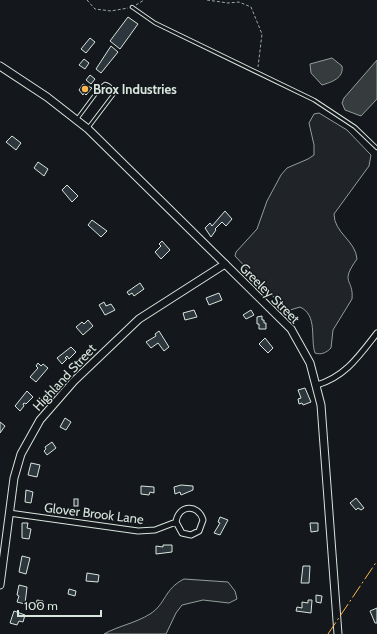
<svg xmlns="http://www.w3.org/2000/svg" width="377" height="634" font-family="Cabin,sans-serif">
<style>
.green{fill:#202428;stroke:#939e99}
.water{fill:#363b3e;stroke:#939e99}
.building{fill:#2c363c;stroke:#d8e6dc}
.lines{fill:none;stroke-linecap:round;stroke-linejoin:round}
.lane-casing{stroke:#d8e6dc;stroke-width:4.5}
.street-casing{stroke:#d8e6dc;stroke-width:7}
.secondary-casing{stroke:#d8e6dc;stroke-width:9}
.path{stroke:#9da8a2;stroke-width:1;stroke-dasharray:3 2;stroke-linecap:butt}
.lane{stroke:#14181c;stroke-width:2.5}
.street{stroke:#14181c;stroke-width:5}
.secondary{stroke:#14181c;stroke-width:7}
.power{stroke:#ffb74d;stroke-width:1;stroke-dasharray:14 3 2 3;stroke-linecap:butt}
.poi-dot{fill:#ffb74d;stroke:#14181c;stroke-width:1.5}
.labels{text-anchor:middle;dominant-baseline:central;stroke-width:3;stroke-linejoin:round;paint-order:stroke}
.poi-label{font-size:13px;font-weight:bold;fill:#d8e6dc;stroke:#14181c;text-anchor:start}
.street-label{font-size:13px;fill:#d8e6dc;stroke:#14181c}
</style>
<rect width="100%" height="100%" fill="#14181c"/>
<g class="green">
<path d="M 319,113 L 347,130 L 371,155 L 369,166 L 334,214 C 334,233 356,241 357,259 C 339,284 354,278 352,299 L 333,330 L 331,348 C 326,353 321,355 315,353 C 310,339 318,315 300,307 L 287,311 L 235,256 L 236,252 L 257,229 L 267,201 L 281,175 L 287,168 L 308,159 L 314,155 L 314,145 L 309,123 L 314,114 Z"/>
<path d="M 184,579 L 228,582 L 235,591 L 237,599 L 229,603 L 203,600 L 182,605 L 176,613 L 166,634 L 104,634 C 118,626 136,623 150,614 C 166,604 164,589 184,579 Z"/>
</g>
<g class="water">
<path d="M 332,58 L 342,66 C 344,78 332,82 322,85 L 311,73 L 310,64 Z"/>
<polygon points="377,60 377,99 361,116 345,110 342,103 344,98"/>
</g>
<g class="building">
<polygon points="128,17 138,24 120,49 110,41"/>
<polygon points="90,38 95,42 86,53 81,49"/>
<polygon points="111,46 118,52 101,73 96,69"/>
<polygon points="84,59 89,63 85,69 79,65"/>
<polygon points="90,75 95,79 91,84 86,80"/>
<polygon points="83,84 92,88 86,95 84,93 83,95 79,90"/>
<polygon points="12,136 21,143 16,150 6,142"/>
<polygon points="38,162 48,169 44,176 34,168"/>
<polygon points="67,185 78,196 72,202 62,190"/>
<polygon points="225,211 232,219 226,226 222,222 215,229 216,230 211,237 205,228 210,223 212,226"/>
<polygon points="92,220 107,231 101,237 88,225"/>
<polygon points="162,241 170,250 161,259 155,252 161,246 159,244"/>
<polygon points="140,283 144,289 134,296 132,293 129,295 127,292"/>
<polygon points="219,293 222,300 209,305 206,298"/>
<polygon points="104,302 106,306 111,304 115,310 105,315 99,305"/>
<polygon points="194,310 197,317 185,320 183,313"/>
<polygon points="251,310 254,315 246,319 243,315"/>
<polygon points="262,316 262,320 264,320 264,323 266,323 266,329 259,329 259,324 257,324 257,317"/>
<polygon points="88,320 93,326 83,335 76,327 82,322 84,324"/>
<polygon points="159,331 169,347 164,351 158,343 151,348 146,342 156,336 155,334"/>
<polygon points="265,338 273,348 268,353 259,344"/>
<polygon points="71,347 76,352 69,359 67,356 65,358 67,359 62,364 57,358"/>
<polygon points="38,363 41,366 43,364 48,368 36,382 30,377 38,368 36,366"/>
<polygon points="305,388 311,402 303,405 302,403 299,404 298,399 301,398 298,390"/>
<polygon points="27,391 33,397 26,404 24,403 23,404 24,406 20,411 15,406"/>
<polygon points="65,418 71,422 66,430 60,427"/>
<polygon points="0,422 5,426 0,433"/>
<polygon points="52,442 56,448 47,455 44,451 46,449 45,447"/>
<polygon points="31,463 40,465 37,477 28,475"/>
<polygon points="181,485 193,486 193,490 181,495 180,492 175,494 174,487"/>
<polygon points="141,486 154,487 154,493 150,492 149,495 141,494"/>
<polygon points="26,490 33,492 31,503 25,502"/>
<polygon points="356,498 364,508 361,510 358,508 356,510 350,503"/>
<rect x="74" y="499" width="4" height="7"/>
<polygon points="220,517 228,520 220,535 214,533 220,523 218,522"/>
<polygon points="22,523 28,523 27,528 31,529 29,539 22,538"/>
<polygon points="310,523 318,523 318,531 311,532"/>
<polygon points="163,545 172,545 172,552 156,554 156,546 163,547"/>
<polygon points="22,556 30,558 26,574 19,572"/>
<polygon points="303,566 310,566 309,583 301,583"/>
<polygon points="87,573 99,575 98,582 86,581"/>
<polygon points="19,585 27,587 25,604 17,602 19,596 17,595"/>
<polygon points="69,589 76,591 75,596 68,594"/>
<polygon points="316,595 322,596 321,603 316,602"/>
<polygon points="37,600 43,601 43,606 36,605"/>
<polygon points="308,600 312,600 311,613 296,611 297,607 302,608 302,602 308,603"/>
<polygon points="377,608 377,623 375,623 370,611"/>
<polygon points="14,611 25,615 23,622 19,621 17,625 10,623"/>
</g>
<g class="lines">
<defs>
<g id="lane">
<polyline points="132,7 155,23 314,100 355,127 377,148"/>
<path d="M 77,119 L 100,88 L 105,84 C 112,86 112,89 113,95 L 88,128"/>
</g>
<g id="street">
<path d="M 317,385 C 346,376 359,356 377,333"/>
<path d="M 9,513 L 138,531 L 155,530 L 176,522 C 178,505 198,503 203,520 L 199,531 L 191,535 L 182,533 L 176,522"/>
</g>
<g id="secondary">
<polyline points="0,66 47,97 88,129 291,329 310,363 321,405 338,634"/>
<polyline points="0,585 14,478 21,454 40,420 74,381 139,319 225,264"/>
</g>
</defs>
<use href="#lane" class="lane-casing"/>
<use href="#street" class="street-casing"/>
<use href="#secondary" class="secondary-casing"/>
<g class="path">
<polyline points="87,0 95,9 111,11 128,8"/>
<polyline points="207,0 228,3 239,2 251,7 262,34 258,67"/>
<polyline points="136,5 144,0"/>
</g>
<use href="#lane" class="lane"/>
<use href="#street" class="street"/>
<use href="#secondary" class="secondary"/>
<polyline class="power" points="328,634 377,561"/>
</g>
<circle class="poi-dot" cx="85" cy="89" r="4"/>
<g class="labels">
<g class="poi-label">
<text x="93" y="89">Brox Industries</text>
</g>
<g class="street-label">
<text transform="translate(270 293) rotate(45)">Greeley Street</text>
<text transform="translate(64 377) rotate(-47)">Highland Street</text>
<text transform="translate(94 513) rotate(7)">Glover Brook Lane</text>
</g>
</g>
<path d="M18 610v6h83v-6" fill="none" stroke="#d8e6dc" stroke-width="2"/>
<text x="24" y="610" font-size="12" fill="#d8e6dc" stroke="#14181c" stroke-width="3" paint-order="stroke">100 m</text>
</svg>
